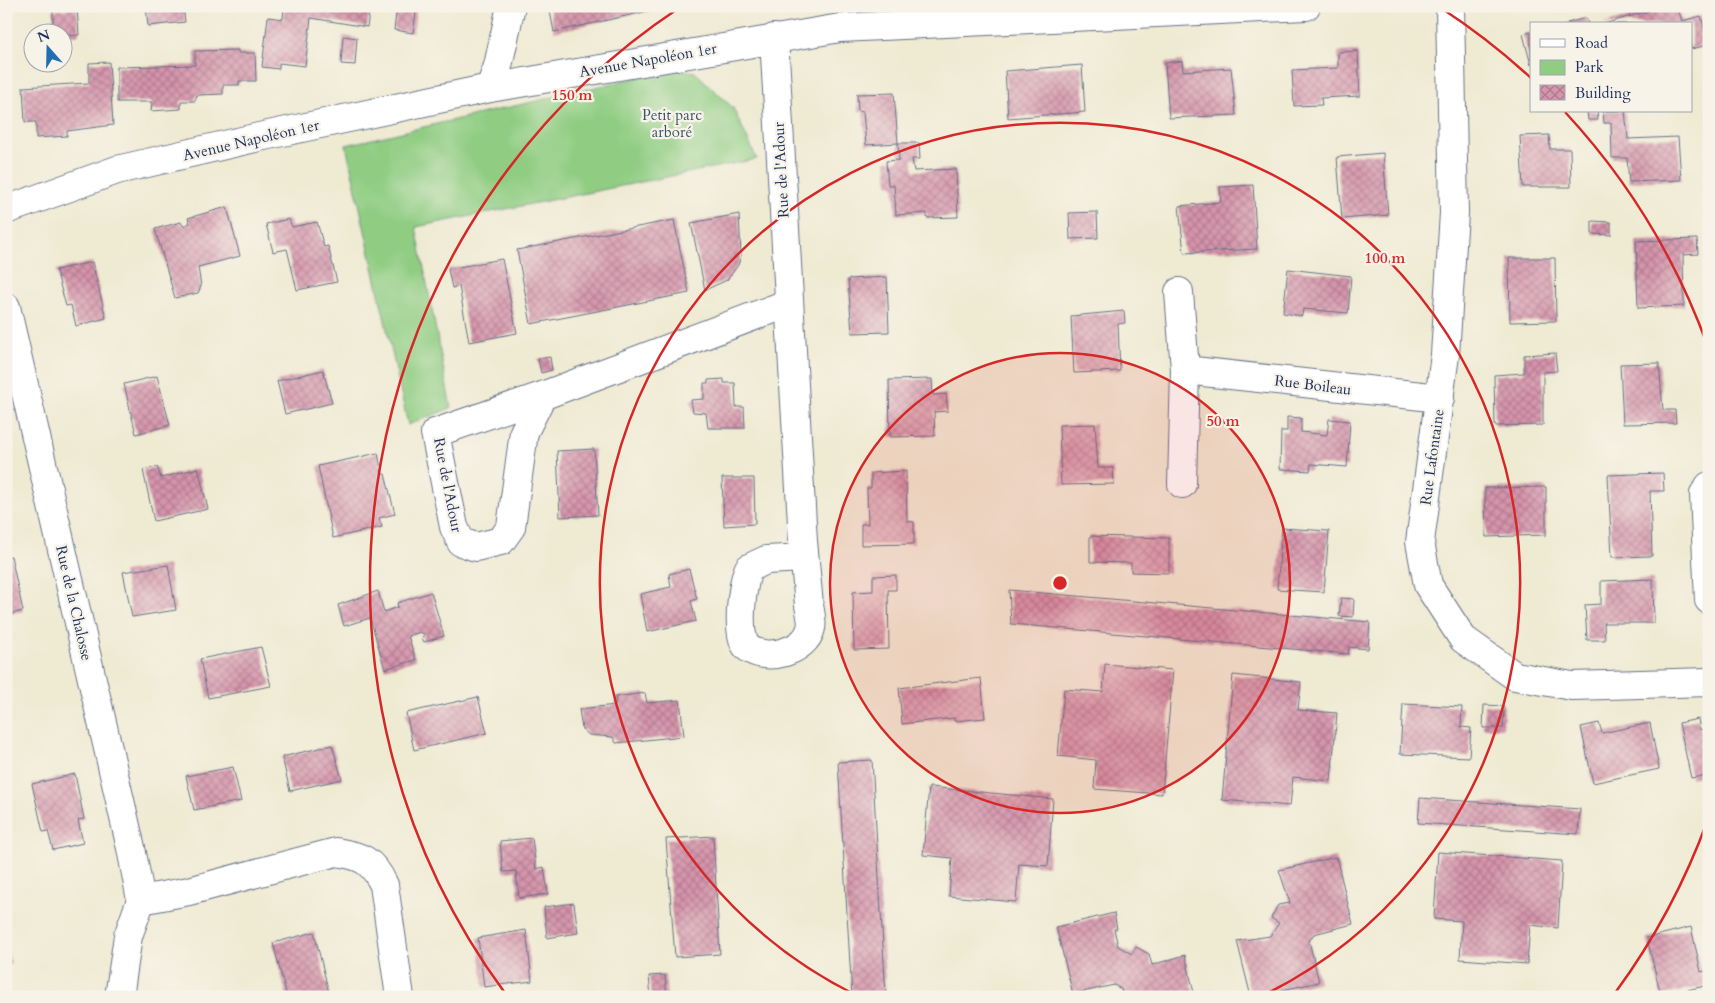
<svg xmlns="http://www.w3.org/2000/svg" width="1715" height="1003" font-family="Cardo,serif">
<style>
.green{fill:#90cd83;stroke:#567e70}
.building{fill:url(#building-cross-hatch)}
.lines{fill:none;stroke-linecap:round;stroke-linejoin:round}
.minor-casing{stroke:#657087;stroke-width:30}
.minor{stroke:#fff;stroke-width:28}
.ring{fill:none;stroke:#d62828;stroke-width:2.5}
.labels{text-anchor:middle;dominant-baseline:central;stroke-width:4.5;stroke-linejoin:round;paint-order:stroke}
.street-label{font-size:15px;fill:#1b2f5e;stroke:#f7f3e8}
.park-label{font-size:15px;fill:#385667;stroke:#f7f3e8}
.centre{fill:#d62828;stroke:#f7f3e8;stroke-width:2.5}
.ring-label{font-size:15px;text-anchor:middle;font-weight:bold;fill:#d62828;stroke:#f7f3e8;stroke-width:4.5;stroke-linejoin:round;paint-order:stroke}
</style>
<defs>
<pattern id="building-cross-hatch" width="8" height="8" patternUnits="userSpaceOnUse" patternTransform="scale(1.25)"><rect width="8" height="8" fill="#d694ab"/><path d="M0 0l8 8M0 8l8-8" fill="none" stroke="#ad798e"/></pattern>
</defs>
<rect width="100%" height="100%" fill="#f7f3e8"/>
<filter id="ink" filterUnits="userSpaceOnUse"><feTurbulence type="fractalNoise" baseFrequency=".02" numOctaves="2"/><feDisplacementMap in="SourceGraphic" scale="10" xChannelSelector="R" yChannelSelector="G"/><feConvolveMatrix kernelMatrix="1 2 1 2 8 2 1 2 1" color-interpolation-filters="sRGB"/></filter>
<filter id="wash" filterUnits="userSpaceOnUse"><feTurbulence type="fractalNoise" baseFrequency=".0096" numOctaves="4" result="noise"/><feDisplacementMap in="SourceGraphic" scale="20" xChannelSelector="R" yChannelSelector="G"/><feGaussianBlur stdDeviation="1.12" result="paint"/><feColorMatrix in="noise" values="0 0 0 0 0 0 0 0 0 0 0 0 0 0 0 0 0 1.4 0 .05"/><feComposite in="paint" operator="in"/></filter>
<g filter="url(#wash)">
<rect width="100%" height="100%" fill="#efead2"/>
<polygon class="green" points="674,69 695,72 733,108 757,159 416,227 451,408 408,425 346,145"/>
<g id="blocks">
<g class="building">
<polygon points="146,6 183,6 185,22 148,26"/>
<polygon points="284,6 370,6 367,27 311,18 305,66 279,63 279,69 262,67 268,17 283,19"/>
<polygon points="397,6 417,6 413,33 394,30"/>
<polygon points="549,6 666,6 666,7 554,32"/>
<polygon points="1665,6 1677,6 1682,21 1701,16 1709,45 1691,49 1691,24 1604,24"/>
<polygon points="77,8 79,35 62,36 62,32 53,32 53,10"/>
<polygon points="1586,18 1588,24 1567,24 1567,23"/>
<polygon points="1531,32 1531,65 1523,34"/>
<polygon points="343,36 357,38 355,65 341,64"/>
<polygon points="238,50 238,53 255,53 256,81 239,81 239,85 223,85 223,94 197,95 195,101 181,101 181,109 151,111 152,102 117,102 117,67 195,65 195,51"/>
<polygon points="1358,51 1360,96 1321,98 1322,105 1294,106 1292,70 1338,68 1338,52"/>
<polygon points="1182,61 1183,71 1231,68 1236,115 1169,118 1165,63"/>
<polygon points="109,62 113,125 67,131 67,136 36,138 36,122 25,122 23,87 89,83 89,63"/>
<polygon points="1082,65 1085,112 1008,118 1005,71"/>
<polygon points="894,93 898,143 866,145 863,112 858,111 857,94"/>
<polygon points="1587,111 1597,111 1598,120 1588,120"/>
<polygon points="1603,111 1625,111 1628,139 1678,137 1681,180 1629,182 1627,158 1612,158 1611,123 1604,123"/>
<polygon points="1549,135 1550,149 1570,149 1571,187 1523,187 1520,136"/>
<polygon points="898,143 919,143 920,159 912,159 914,171 956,169 958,217 927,218 927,213 896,215 894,185 888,185 886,161 899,160"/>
<polygon points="1383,153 1388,215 1342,219 1337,157"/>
<polygon points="1253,185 1257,249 1184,253 1179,206 1221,202 1220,187"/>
<polygon points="227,207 240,256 198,267 201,286 198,293 175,298 155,229 181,222 183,226 190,223 188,218"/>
<polygon points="1097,212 1098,238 1070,239 1069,213"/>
<polygon points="739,214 741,256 738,265 727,280 705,290 691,223"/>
<polygon points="289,219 292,227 317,222 324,247 328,246 337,282 297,290 287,249 273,252 266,224"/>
<polygon points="674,220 689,293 531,324 517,250"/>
<polygon points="1592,221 1611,222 1611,235 1592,234"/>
<polygon points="1697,239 1698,254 1683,255 1684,306 1638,308 1636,241"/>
<polygon points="1509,258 1555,258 1556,321 1510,322"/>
<polygon points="502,259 517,333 469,342 459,286 452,288 448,269"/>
<polygon points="92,262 106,318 76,326 71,305 66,306 56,270"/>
<polygon points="1288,269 1351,276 1348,313 1303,309 1302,316 1283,313"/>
<polygon points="887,277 889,332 852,333 848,279"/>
<polygon points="1124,311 1125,323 1118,324 1120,371 1074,373 1071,316"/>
<polygon points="1555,353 1557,371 1543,372 1543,425 1495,426 1494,375 1524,373 1524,355"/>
<polygon points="550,357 552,370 541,373 538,359"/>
<polygon points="1659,363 1663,410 1675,410 1676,423 1623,424 1620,364"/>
<polygon points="323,370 332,403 285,414 277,381"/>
<polygon points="157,376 170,425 136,434 124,384"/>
<polygon points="724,379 724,383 735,383 736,407 744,407 745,428 708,428 706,413 693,412 691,400 704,399 704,383 708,383 708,380"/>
<polygon points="932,379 933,395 946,394 948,411 934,412 935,436 890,437 889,380"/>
<polygon points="1287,417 1301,418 1301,432 1327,435 1329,419 1350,421 1347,467 1311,464 1310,471 1280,469 1281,431 1287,431"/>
<polygon points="1095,424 1098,468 1113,468 1114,484 1061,485 1059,425"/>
<polygon points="594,449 598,515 560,517 557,451"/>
<polygon points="378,453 382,474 385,474 395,514 379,518 382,527 333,538 318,466"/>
<polygon points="157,467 161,478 198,468 208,509 154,521 143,470"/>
<polygon points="906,471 907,521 914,522 914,544 861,545 861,524 868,524 867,488 871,488 871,473"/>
<polygon points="1663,473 1664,491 1650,491 1652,556 1612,557 1608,475"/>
<polygon points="722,478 754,478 755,524 724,526"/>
<polygon points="1546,487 1546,535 1486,537 1485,488"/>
<polygon points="1282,528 1329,531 1324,592 1277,589"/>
<polygon points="1090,536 1169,538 1169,573 1131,572 1131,563 1090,562"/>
<polygon points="11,556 23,611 6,615 6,557"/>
<polygon points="168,565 176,610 132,617 123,572"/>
<polygon points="689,569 697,599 691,601 696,621 647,632 640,594 671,587 669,574"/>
<polygon points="896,575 896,590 888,590 889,649 854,650 853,592 873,591 873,576"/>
<polygon points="1653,579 1654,623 1604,623 1605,640 1587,640 1585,605 1601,604 1601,581"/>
<polygon points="1009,590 1370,622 1368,649 1349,647 1348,654 1011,624"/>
<polygon points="378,591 384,612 398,607 397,603 431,592 444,636 424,642 422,638 425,635 420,632 408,636 416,660 385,669 370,618 344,626 338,605"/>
<polygon points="1341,598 1354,599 1353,617 1339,616"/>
<polygon points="261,647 271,686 208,698 200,659"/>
<polygon points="1105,664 1173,670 1162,794 1094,789 1096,760 1058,756 1064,689 1103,692"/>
<polygon points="1233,675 1301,682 1298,710 1337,713 1331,781 1293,777 1290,806 1222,800"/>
<polygon points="981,678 985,718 954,721 954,718 902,724 899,688"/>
<polygon points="645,693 647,703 680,700 684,736 616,743 613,737 589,735 582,729 579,709 616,705 615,697"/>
<polygon points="478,697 487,733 414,750 406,713"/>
<polygon points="1403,704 1462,707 1461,727 1471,728 1469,757 1400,754"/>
<polygon points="1484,705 1504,706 1503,728 1483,728"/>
<polygon points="1698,719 1700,730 1709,728 1709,775 1691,778 1679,723"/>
<polygon points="1599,723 1602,733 1650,723 1659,769 1593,783 1581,727"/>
<polygon points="332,745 342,779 290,791 282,757"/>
<polygon points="872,760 886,997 852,997 838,762"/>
<polygon points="233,767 241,801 194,810 186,776"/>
<polygon points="75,774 84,819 78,820 83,843 53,850 48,831 43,832 32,784"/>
<polygon points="929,787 1053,799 1048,866 1019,864 1016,902 949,896 952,858 923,855"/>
<polygon points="1420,798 1580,809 1578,834 1418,823"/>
<polygon points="713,836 720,954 675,957 666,839"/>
<polygon points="532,838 536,869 544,867 548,894 519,898 516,871 503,872 500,841"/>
<polygon points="1438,852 1562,861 1558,928 1530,925 1527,964 1460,959 1462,921 1434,919"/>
<polygon points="1336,857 1353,924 1314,934 1309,941 1319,982 1251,997 1237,941 1270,936 1279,923 1271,918 1278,905 1290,903 1279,870"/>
<polygon points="574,903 578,933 547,938 544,907"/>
<polygon points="1114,913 1117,929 1114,929 1118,946 1132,954 1136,947 1149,954 1152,965 1185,955 1195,997 1123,997 1121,989 1114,985 1073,994 1056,927"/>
<polygon points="1691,927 1701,972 1709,970 1709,985 1661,996 1647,938"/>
<polygon points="526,930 532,981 484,987 478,938"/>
<polygon points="314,932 330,997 287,997 273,943"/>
<polygon points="6,947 11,963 6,965"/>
<polygon points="665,975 667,997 651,997 649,976"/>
</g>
</g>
</g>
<g filter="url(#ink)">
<use href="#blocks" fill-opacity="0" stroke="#657087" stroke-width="1"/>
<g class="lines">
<defs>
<g id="minor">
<polyline points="1450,6 1454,213 1445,355 1420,542 1428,585 1463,639 1515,676 1572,686 1709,682"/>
<path d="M 774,38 L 803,541 C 805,562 807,584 809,605 C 810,612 813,622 811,628 C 806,652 766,662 748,648 C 735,638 742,581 749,568 L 766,560 L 804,558"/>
<polyline points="490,88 498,66 511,6"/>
<polyline points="6,210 117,170 259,137 490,88 840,28 1306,6"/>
<polyline points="1179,292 1185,370 1182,484"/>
<polyline points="6,307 131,848 141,900 128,936 119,997"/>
<polyline points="1185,370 1440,398"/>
<polyline points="542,396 524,432 511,527 501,541 476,547 461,542 454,527 435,433 542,396 789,303"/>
<polyline points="1709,486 1704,494 1709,600"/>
<path d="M 141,900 L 189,891 L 336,852 C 362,856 372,860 384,885 L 400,997"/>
</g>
</defs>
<use href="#minor" class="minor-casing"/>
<use href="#minor" class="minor"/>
</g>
</g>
<circle cx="1060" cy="583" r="230" fill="#d62828" fill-opacity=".12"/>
<g class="ring">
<circle cx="1060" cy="583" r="230"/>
<path d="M858 996A460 460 0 1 1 1262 996"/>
<path d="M1708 819A690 690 0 0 1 1615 993M505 993A690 690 0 0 1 679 8M1441 8A690 690 0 0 1 1531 78M1565 112A690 690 0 0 1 1708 347"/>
</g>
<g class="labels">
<g class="street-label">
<text transform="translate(648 60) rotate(-10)">Avenue Napoléon 1er</text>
<text transform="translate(251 140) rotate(-13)">Avenue Napoléon 1er</text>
<text transform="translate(781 170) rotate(-93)">Rue de l'Adour</text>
<text transform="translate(1313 385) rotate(7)">Rue Boileau</text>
<text transform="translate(1432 457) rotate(-82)">Rue Lafontaine</text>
<text transform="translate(448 485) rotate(79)">Rue de l'Adour</text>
<text transform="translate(74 603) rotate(77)">Rue de la Chalosse</text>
</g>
<g class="park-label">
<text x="672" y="115">Petit parc<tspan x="672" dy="17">arboré</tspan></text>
</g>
</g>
<circle cx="1060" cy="583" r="8" class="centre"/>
<g class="ring-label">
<text x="572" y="100">150 m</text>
<text x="1385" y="263">100 m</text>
<text x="1223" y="426">50 m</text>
</g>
<rect width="1715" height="1003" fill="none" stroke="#f7f3e8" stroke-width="25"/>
<rect x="1530" y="22" width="162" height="90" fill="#f7f3e8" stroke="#9fa5b1"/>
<rect x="1540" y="39" width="25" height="8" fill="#ffffff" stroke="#9fa5b1"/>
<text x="1575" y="48" font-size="15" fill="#1b2f5e">Road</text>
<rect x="1540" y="60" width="25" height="15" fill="#90cd83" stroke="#9fa5b1"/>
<text x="1575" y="72" font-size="15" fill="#1b2f5e">Park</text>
<rect x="1540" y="85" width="25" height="15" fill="url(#building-cross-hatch)" stroke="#9fa5b1"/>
<text x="1575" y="98" font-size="15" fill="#1b2f5e">Building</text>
<g transform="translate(48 48) rotate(340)"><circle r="24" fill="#f7f3e8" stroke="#9fa5b1"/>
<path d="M0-4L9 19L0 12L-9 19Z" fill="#1f6fb2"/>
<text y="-8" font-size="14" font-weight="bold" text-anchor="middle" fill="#1b2f5e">N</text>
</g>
</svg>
